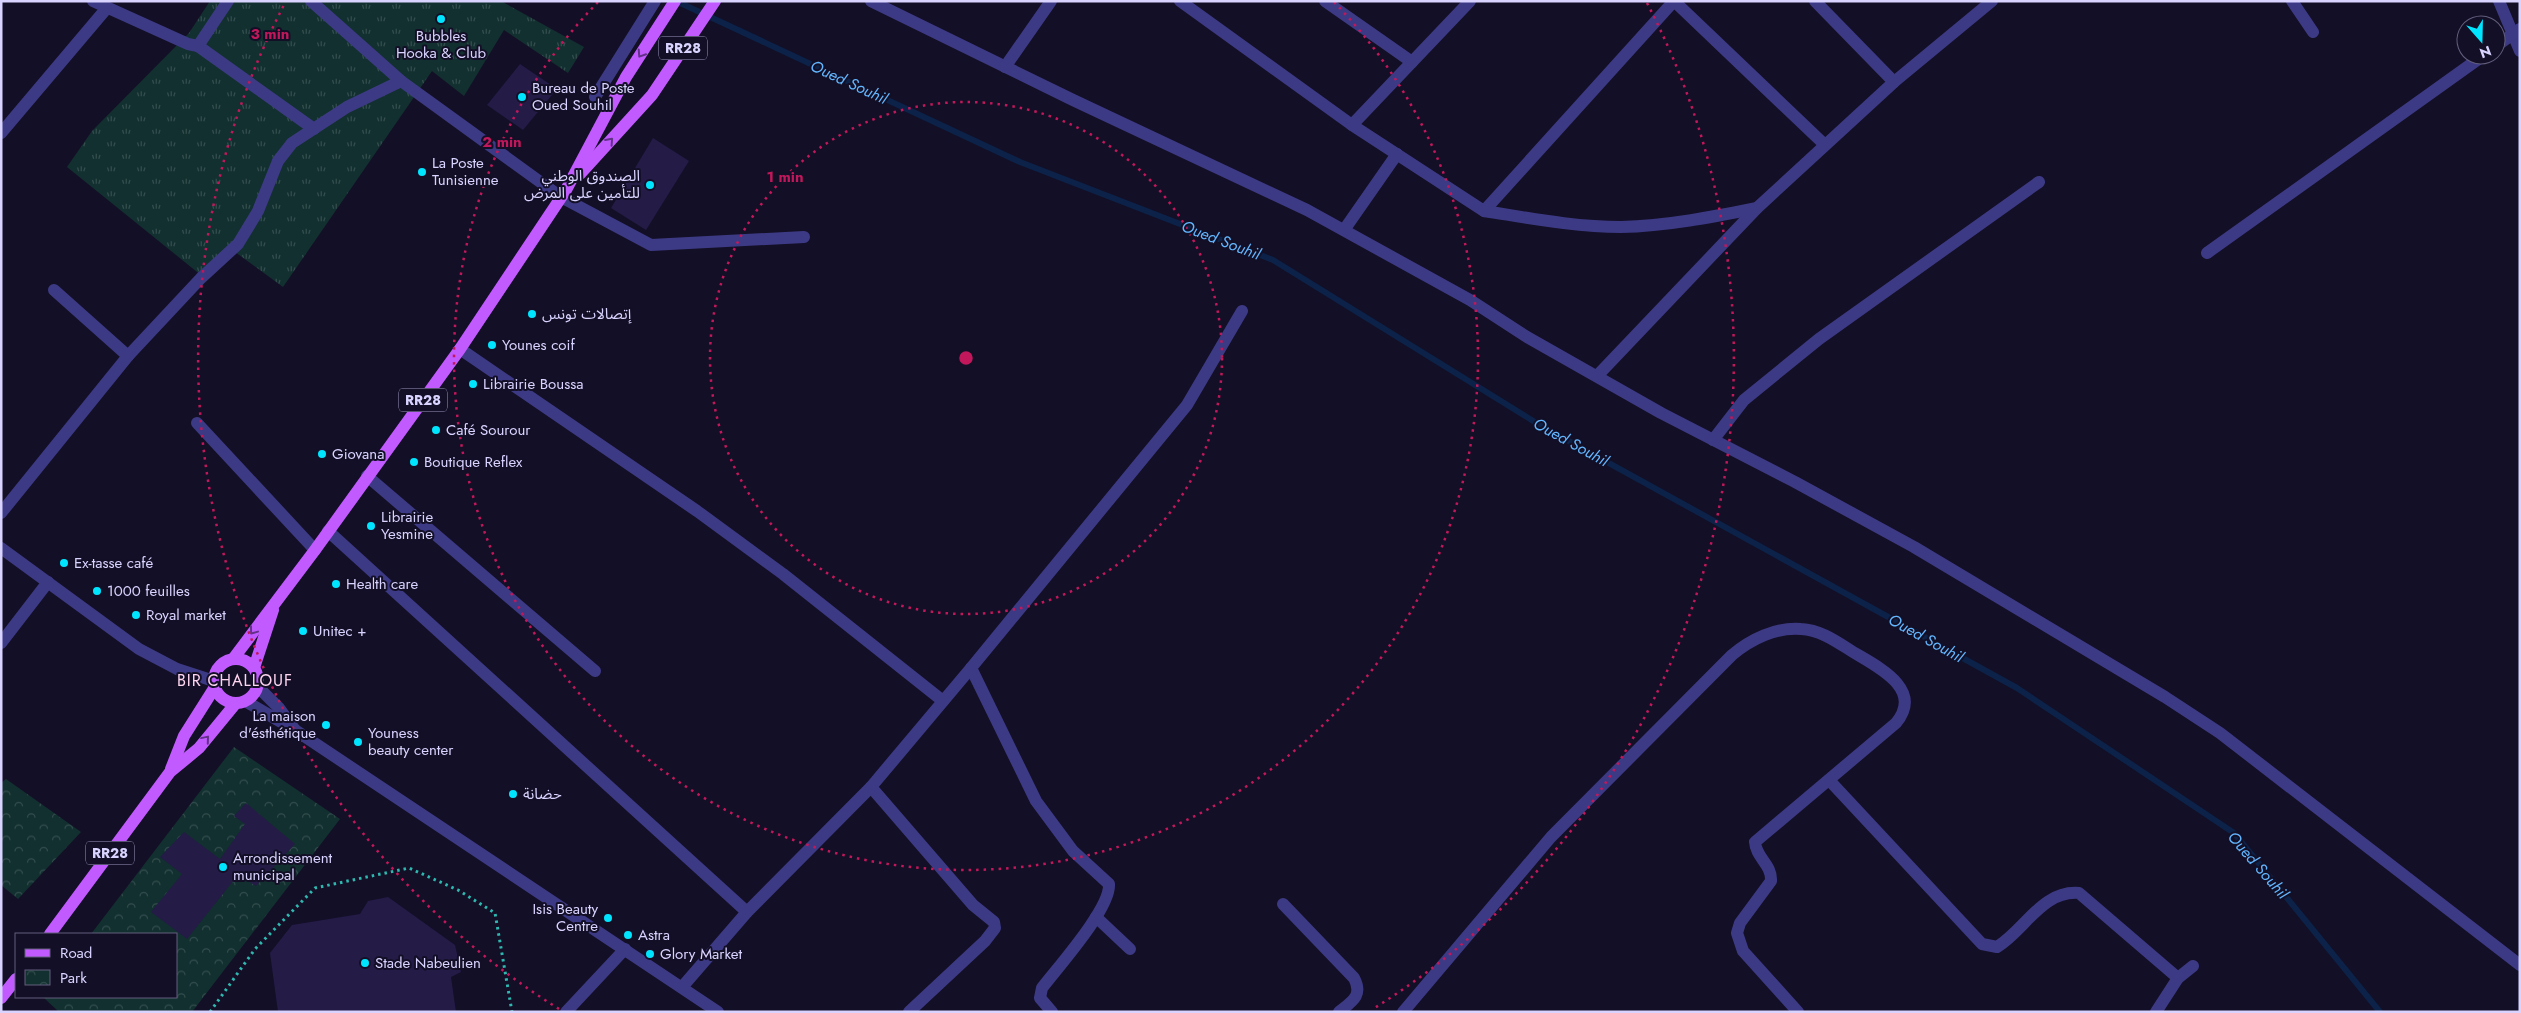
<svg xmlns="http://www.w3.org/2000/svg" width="2521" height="1013" font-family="Jost,'Noto Sans Arabic',sans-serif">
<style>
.grass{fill:url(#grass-tufts)}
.park{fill:url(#park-crowns)}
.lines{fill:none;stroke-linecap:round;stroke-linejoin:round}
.stream{stroke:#0c2248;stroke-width:6}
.building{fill:#241b47}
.path{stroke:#2fb8b0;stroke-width:3;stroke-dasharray:2.5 4;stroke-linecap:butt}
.lane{stroke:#3d3a85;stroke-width:12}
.street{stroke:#3d3a85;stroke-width:12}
.primary{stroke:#c25bff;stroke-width:12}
.oneway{stroke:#623188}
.ring{fill:none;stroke:#c2185b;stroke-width:2.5;stroke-dasharray:2.5 5}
.poi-dot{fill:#00e5ff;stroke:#130f26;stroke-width:2}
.labels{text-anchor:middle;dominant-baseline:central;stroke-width:4;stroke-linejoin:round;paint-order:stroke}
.shield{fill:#130f26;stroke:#9e99be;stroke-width:1}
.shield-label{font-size:14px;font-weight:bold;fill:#d9d4ff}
.poi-label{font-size:15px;fill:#d9d4ff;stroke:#130f26;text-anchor:start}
.water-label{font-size:16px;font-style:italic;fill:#62b6ff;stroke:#130f26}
.neighbourhood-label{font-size:16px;letter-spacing:1px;fill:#ffd6f0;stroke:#130f26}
.centre{fill:#c2185b;stroke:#130f26;stroke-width:2.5}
.ring-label{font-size:15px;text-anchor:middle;font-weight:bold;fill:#c2185b;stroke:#130f26;stroke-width:4;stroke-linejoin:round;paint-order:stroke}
</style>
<defs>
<pattern id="grass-tufts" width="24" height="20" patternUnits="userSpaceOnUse" patternTransform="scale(1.25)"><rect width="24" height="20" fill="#12302f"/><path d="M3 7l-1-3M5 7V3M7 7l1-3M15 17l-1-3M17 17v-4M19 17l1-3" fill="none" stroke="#344d4e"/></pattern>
<pattern id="park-crowns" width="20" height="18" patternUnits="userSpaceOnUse" patternTransform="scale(1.25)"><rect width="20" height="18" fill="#12302f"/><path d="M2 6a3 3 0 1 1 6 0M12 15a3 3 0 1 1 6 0" fill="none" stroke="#344d4e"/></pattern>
</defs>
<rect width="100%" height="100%" fill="#130f26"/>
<polygon class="grass" points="210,1 501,1 584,47 568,73 504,30 464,96 432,71 283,287 231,249 207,280 67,167 92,131 189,33"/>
<g class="park">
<polygon points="234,747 340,819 192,1012 59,1012 43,997 176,997 176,934 91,934"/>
<polygon points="6,779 81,832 18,899 1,885 1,783"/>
</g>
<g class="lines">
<polyline class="stream" points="676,1 1020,162 1273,260 1538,424 2017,688 2234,833 2380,1012"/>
</g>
<g class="building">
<polygon points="520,64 557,89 523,130 487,105"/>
<polygon points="653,138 689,161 646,230 611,208"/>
<polygon points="246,803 295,844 256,886 238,875 187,939 151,912 182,874 160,857 184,832 220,859 245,824 234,816"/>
<polygon points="388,897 455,945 461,972 451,977 456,1012 278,1012 270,953 292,925 360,914 368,901"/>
</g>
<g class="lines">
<polyline class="path" points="210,1012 255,949 315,888 409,868 458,890 495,913 512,1012"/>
<polyline class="lane" points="561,197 651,245 804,237"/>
<g class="street">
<polyline points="93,1 188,44 198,46 228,1"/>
<polyline points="311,1 401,81 561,197"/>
<polyline points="871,1 1073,100 1307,210 1470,300 1527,337 1661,413 1795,482 1914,547 2165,697 2220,733 2520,965"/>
<polyline points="1180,1 1352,125 1484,211 1674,1"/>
<polyline points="1325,1 1412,62"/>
<polyline points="1674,1 1825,145"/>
<polyline points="1815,1 1894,82"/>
<polyline points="2292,1 2313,32"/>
<polyline points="2499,1 2520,51"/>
<polyline points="198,46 314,129"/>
<polyline points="2496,46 2520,29"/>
<polyline points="1005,67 1051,1"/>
<polyline points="595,97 655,1"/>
<polyline points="1352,125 1470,1"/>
<polyline points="1,133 106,9"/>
<path d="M 1484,211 C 1529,218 1575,227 1621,227 C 1667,226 1712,217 1757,208"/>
<polyline points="1344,230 1397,154"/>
<polyline points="2207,253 2484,55"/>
<polyline points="54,290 128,356"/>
<polyline points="460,349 697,511 783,574 943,701"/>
<polyline points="1597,376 1757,208 1894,82 1992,1"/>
<polyline points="197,423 315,550"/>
<polyline points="1713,440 1744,400 1819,339 2039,182"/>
<polyline points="367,476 595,671"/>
<polyline points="1,513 128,356 201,278 238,244 258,211 278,161 292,143 347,107 401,81"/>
<polyline points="328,531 747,912"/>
<polyline points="1,548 139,649 177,669 214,681"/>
<polyline points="1,643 48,582"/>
<path d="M 971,668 L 1036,801 L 1073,851 L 1109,884 C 1111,908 1058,967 1042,988 L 1040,998 L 1052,1012"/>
<polyline points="257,686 279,708 295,730"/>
<polyline points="245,701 295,730 718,1012"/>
<path d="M 1829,780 L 1982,944 L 1997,947 C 2025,930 2042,890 2079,893 L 2178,978"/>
<polyline points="871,787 973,905 994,922 995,928 985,941 909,1012"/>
<path d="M 1283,904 L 1354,978 C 1363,995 1353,1001 1339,1012"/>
<polyline points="1096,917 1130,949"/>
<polyline points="683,986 747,912 871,787 971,668 1187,405 1242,311"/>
<polyline points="566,1012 625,949"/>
<path d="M 1403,1012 L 1551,837 L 1732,655 C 1751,639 1776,627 1801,629 C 1821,630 1837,642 1853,652 C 1878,667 1924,689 1896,723 L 1755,842 C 1756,858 1772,864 1771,881 L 1740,923 L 1737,933 L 1743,951 L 1798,1012"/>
<polyline points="2156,1012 2178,978 2193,966"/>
</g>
<g class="primary">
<polyline points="580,174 652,95 715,1"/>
<polyline points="233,659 315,550 460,349 566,190 626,77 675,1"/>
<circle cx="236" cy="681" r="22"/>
<polyline points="254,668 273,610"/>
<polyline points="171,769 184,736 215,687"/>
<polyline points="50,934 170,772 199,748 236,703"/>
<polyline points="1,998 16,979"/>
</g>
</g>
<defs><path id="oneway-chevron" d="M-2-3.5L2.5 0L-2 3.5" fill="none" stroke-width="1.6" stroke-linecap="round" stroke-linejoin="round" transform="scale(1.25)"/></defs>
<g class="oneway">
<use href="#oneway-chevron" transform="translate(641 54) rotate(123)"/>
<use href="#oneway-chevron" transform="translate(610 141) rotate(-48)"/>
<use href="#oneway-chevron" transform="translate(253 631) rotate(127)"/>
<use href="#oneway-chevron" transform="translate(206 739) rotate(-50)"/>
</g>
<g class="ring">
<circle cx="966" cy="358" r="256"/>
<path d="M1334 2A512 512 0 1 1 598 2"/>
<path d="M559 1009A768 768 0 0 1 285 3M1647 3A768 768 0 0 1 1373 1009"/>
</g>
<g class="poi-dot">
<circle cx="441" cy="19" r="5"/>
<circle cx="522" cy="97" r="5"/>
<circle cx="422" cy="172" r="5"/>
<circle cx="650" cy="185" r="5"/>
<circle cx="532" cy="314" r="5"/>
<circle cx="492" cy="345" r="5"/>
<circle cx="473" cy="384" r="5"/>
<circle cx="436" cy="430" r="5"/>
<circle cx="322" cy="454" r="5"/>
<circle cx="414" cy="462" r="5"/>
<circle cx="371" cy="526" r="5"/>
<circle cx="64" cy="563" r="5"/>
<circle cx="336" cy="584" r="5"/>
<circle cx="97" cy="591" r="5"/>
<circle cx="136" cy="615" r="5"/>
<circle cx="303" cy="631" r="5"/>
<circle cx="326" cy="725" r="5"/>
<circle cx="358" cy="742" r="5"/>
<circle cx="513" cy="794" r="5"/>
<circle cx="223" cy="867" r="5"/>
<circle cx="608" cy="918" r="5"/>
<circle cx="628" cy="935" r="5"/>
<circle cx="650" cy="954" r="5"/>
<circle cx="365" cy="963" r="5"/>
</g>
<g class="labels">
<g class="shield">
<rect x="659" y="36.5" width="48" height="23" rx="4"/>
<rect x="399" y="388.5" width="48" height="23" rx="4"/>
<rect x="86" y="841.5" width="48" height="23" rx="4"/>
</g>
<g class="shield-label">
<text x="683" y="48">RR28</text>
<text x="423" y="400">RR28</text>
<text x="110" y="853">RR28</text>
</g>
<g class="poi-label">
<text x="441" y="36" text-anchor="middle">Bubbles<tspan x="441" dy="17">Hooka &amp; Club</tspan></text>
<text x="532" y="88">Bureau de Poste<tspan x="532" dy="17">Oued Souhil</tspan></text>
<text x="432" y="163">La Poste<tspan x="432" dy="17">Tunisienne</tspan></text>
<text x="640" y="176" text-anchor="end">الصندوق الوطني<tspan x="640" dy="17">للتأمين على المرض</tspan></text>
<text x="542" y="314">إتصالات تونس</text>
<text x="502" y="345">Younes coif</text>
<text x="483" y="384">Librairie Boussa</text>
<text x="446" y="430">Café Sourour</text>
<text x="332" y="454">Giovana</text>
<text x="424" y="462">Boutique Reflex</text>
<text x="381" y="517">Librairie<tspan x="381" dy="17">Yesmine</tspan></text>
<text x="74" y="563">Ex-tasse café</text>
<text x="346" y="584">Health care</text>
<text x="107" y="591">1000 feuilles</text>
<text x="146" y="615">Royal market</text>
<text x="313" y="631">Unitec +</text>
<text x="316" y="716" text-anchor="end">La maison<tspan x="316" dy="17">d'ésthétique</tspan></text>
<text x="368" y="733">Youness<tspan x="368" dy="17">beauty center</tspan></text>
<text x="523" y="794">حضانة</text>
<text x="233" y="858">Arrondissement<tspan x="233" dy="17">municipal</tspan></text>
<text x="598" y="909" text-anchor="end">Isis Beauty<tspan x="598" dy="17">Centre</tspan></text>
<text x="638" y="935">Astra</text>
<text x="660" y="954">Glory Market</text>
<text x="375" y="963">Stade Nabeulien</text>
</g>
<g class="water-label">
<text transform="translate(849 82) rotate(25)">Oued Souhil</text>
<text transform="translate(1221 240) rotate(21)">Oued Souhil</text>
<text transform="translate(1571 442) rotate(29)">Oued Souhil</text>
<text transform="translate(1926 638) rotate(29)">Oued Souhil</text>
<text transform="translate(2258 865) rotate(49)">Oued Souhil</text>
</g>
<g class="neighbourhood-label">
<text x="235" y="680">BIR CHALLOUF</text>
</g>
</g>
<circle cx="966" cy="358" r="8" class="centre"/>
<g class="ring-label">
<text x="270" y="39">3 min</text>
<text x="502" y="147">2 min</text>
<text x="785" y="182">1 min</text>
</g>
<rect width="2521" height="1013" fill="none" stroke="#d9d4ff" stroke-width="5"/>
<rect x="15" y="933" width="162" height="65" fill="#130f26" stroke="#625e7d"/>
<rect x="25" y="949" width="25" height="8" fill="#c25bff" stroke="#625e7d"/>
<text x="60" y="958" font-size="15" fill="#d9d4ff">Road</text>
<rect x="25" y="970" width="25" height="15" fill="url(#park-crowns)" stroke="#625e7d"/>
<text x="60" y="983" font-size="15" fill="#d9d4ff">Park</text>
<g transform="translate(2481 40) rotate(160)"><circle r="24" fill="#130f26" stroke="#625e7d"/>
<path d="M0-4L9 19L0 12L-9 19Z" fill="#00e5ff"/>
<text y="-8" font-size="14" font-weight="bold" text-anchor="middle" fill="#d9d4ff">N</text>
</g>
</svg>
